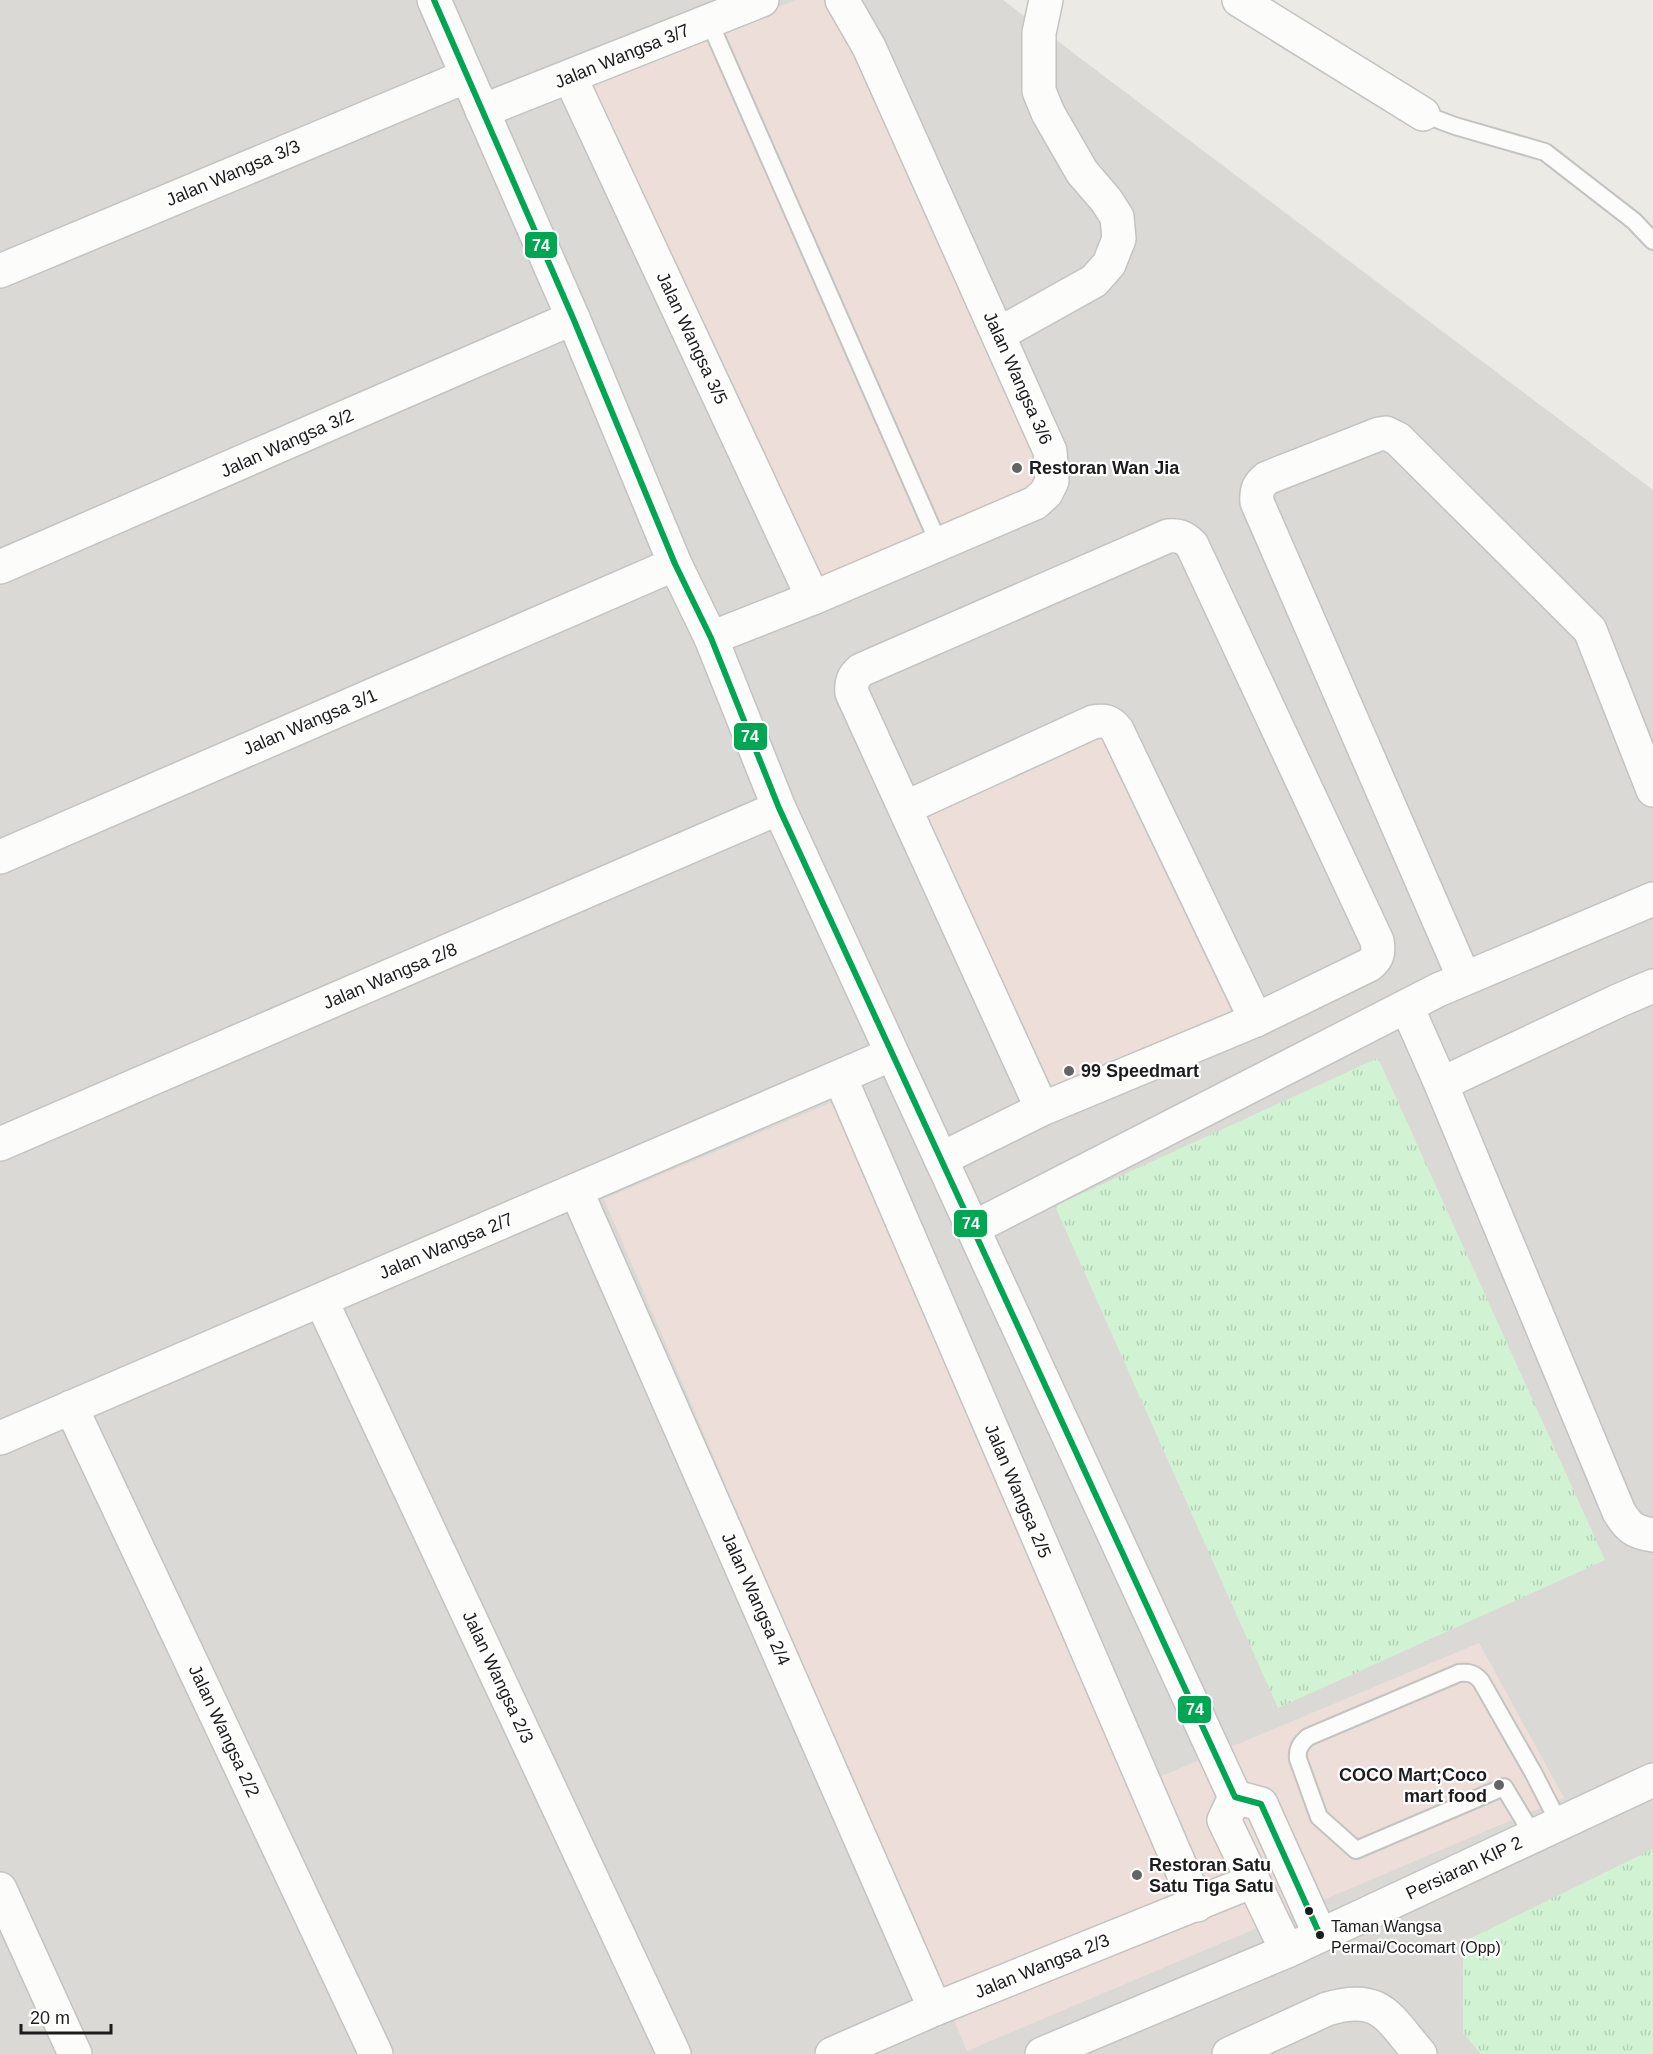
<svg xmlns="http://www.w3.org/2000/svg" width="1653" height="2054" font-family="Arial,sans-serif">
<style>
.residential{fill:#dad9d6}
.commercial{fill:#eeded9}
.park{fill:url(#park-tufts)}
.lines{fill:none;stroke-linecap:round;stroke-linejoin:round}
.service-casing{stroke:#c3c3c1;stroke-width:20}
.minor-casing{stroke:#c3c3c1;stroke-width:36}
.service{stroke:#fcfcfb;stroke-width:16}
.minor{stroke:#fcfcfb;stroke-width:33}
.bus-1-casing{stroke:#fff;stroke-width:10}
.bus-1{stroke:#00a651;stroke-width:6}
.poi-dot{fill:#646462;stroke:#fff;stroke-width:2}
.bus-dot{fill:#1c1c1c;stroke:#fff;stroke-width:2}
.labels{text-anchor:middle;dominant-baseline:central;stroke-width:4.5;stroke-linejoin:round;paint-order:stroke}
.bus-label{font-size:16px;fill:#1c1c1c;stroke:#fff;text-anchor:start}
.street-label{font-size:18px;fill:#1c1c1c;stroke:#fff}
.poi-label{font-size:18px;font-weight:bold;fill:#1c1c1c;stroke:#fff;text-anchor:start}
.line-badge{stroke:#fff;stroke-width:2}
.badge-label{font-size:16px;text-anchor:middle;font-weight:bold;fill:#fff}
</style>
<defs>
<pattern id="park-tufts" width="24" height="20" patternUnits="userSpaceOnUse" patternTransform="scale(1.5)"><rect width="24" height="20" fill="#d1f3d4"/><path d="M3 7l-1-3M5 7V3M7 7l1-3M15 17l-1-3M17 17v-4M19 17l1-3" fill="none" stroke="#b3d0b5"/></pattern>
</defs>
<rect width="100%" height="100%" fill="#ebeae5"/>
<polygon class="residential" points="0,0 1003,0 1653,490 1653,2054 0,2054"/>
<g class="commercial">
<polygon points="796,0 829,0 1040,463 1032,488 818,584 585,82"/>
<polygon points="1099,734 1234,1017 1050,1095 921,816"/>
<polygon points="837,1100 1133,1788 1479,1643 1564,1798 967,2051 604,1199"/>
</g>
<g class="park">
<polygon points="1378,1058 1605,1560 1278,1708 1055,1206"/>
<polygon points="1653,1849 1653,2054 1481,2054 1463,2033 1463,1942"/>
</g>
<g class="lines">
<defs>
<g id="service">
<polyline points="709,21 939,544"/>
<polyline points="1423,114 1455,126 1545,152 1634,221 1653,241"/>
<path d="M 1533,1835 L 1504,1787 L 1356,1850 L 1319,1817 L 1298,1759 C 1297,1749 1300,1744 1308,1737 L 1459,1673 C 1469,1672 1474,1673 1481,1681 L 1534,1774 L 1559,1823"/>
</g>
<g id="minor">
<polyline points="434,0 573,318 675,564 711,638 779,808 1235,1797 1261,1804 1320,1935"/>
<polyline points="1239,0 1423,114"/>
<polyline points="570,77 813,598"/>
<polyline points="482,111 762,0"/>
<polyline points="0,271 467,76"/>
<polyline points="999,334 1094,281 1109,264 1119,239 1117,217 1106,200 1082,172 1048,113 1039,91 1039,33 1046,0"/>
<polyline points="0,567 573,318"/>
<polyline points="711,638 813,598 1035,503 1046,493 1052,481 1050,451 869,47 842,0"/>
<path d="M 905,808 L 1093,722 C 1104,720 1110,721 1117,730 L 1256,1020"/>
<polyline points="0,857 675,564"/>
<path d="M 1464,978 L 1257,502 C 1256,491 1258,485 1267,478 L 1379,434 L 1386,433 L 1398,439 L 1590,630 L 1653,790"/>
<path d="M 1407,1007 L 1441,1084 L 1619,1512 C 1629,1528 1634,1532 1653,1535"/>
<polyline points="840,1077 1197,1905"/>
<polyline points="1441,1084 1620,1000 1653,986"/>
<polyline points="0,1144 779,808"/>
<path d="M 941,1159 L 1042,1109 L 1256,1020 L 1369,965 C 1378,958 1379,952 1377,941 L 1192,545 C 1184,537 1179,535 1168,536 L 861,670 C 853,677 851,682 852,693 L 1042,1109"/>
<polyline points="576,1190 935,2009"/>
<polyline points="973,1228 1438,990 1653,899"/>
<polyline points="321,1300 674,2054"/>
<polyline points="71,1407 376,2054"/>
<polyline points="0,1438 892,1054"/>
<polyline points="1235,1797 1224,1820 1287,1951"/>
<polyline points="0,1889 75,2054"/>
<polyline points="832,2054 935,2009 1253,1881"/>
<polyline points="1042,2054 1287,1951 1653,1780"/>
<path d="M 1229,2054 L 1327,2009 C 1381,1993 1388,2017 1420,2054"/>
</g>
</defs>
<use href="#service" class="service-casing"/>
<use href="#minor" class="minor-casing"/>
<use href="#service" class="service"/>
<use href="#minor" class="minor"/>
<defs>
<polyline id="bus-1" points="434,0 573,318 675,564 711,638 779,808 1235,1797 1261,1804 1320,1935"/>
</defs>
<use href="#bus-1" class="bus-1-casing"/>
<use href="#bus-1" class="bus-1"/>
</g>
<g class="poi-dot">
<circle cx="1017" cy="468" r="6"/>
<circle cx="1069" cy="1071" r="6"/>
<circle cx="1499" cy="1785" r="6"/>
<circle cx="1137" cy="1875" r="6"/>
</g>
<g class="bus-dot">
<circle cx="1309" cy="1911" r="5"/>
<circle cx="1320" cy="1935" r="5"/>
</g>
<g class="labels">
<g class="bus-label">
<text x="1331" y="1926">Taman Wangsa<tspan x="1331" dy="21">Permai/Cocomart (Opp)</tspan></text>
</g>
<g class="street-label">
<text transform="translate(622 56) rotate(-22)">Jalan Wangsa 3/7</text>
<text transform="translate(233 173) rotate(-23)">Jalan Wangsa 3/3</text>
<text transform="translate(692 338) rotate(65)">Jalan Wangsa 3/5</text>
<text transform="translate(1018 378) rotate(66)">Jalan Wangsa 3/6</text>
<text transform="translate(287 443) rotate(-24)">Jalan Wangsa 3/2</text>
<text transform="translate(310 722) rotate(-23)">Jalan Wangsa 3/1</text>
<text transform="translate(390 976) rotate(-23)">Jalan Wangsa 2/8</text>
<text transform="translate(446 1246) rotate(-23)">Jalan Wangsa 2/7</text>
<text transform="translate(1018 1491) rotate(67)">Jalan Wangsa 2/5</text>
<text transform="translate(756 1599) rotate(66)">Jalan Wangsa 2/4</text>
<text transform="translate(498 1677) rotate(65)">Jalan Wangsa 2/3</text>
<text transform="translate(224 1731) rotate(65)">Jalan Wangsa 2/2</text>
<text transform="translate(1464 1868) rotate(-25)">Persiaran KIP 2</text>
<text transform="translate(1042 1966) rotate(-22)">Jalan Wangsa 2/3</text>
</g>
<g class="poi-label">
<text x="1029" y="468">Restoran Wan Jia</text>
<text x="1081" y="1071">99 Speedmart</text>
<text x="1487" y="1775" text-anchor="end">COCO Mart;Coco<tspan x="1487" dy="21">mart food</tspan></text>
<text x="1149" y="1865">Restoran Satu<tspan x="1149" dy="21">Satu Tiga Satu</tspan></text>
</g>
</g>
<g class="line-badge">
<rect x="524" y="231" width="34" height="28" rx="6" fill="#00a651"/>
<rect x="733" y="722" width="35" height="29" rx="6" fill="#00a651"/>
<rect x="953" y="1209" width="35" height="29" rx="6" fill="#00a651"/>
<rect x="1177" y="1695" width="35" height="29" rx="6" fill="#00a651"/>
</g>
<g class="badge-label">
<text x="541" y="251">74</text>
<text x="750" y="742">74</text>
<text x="971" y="1229">74</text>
<text x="1195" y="1715">74</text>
</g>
<path d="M21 2024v9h90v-9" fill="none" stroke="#1c1c1c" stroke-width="3"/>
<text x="30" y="2024" font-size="18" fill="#1c1c1c" stroke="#ffffff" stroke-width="4.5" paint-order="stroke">20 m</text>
</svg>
